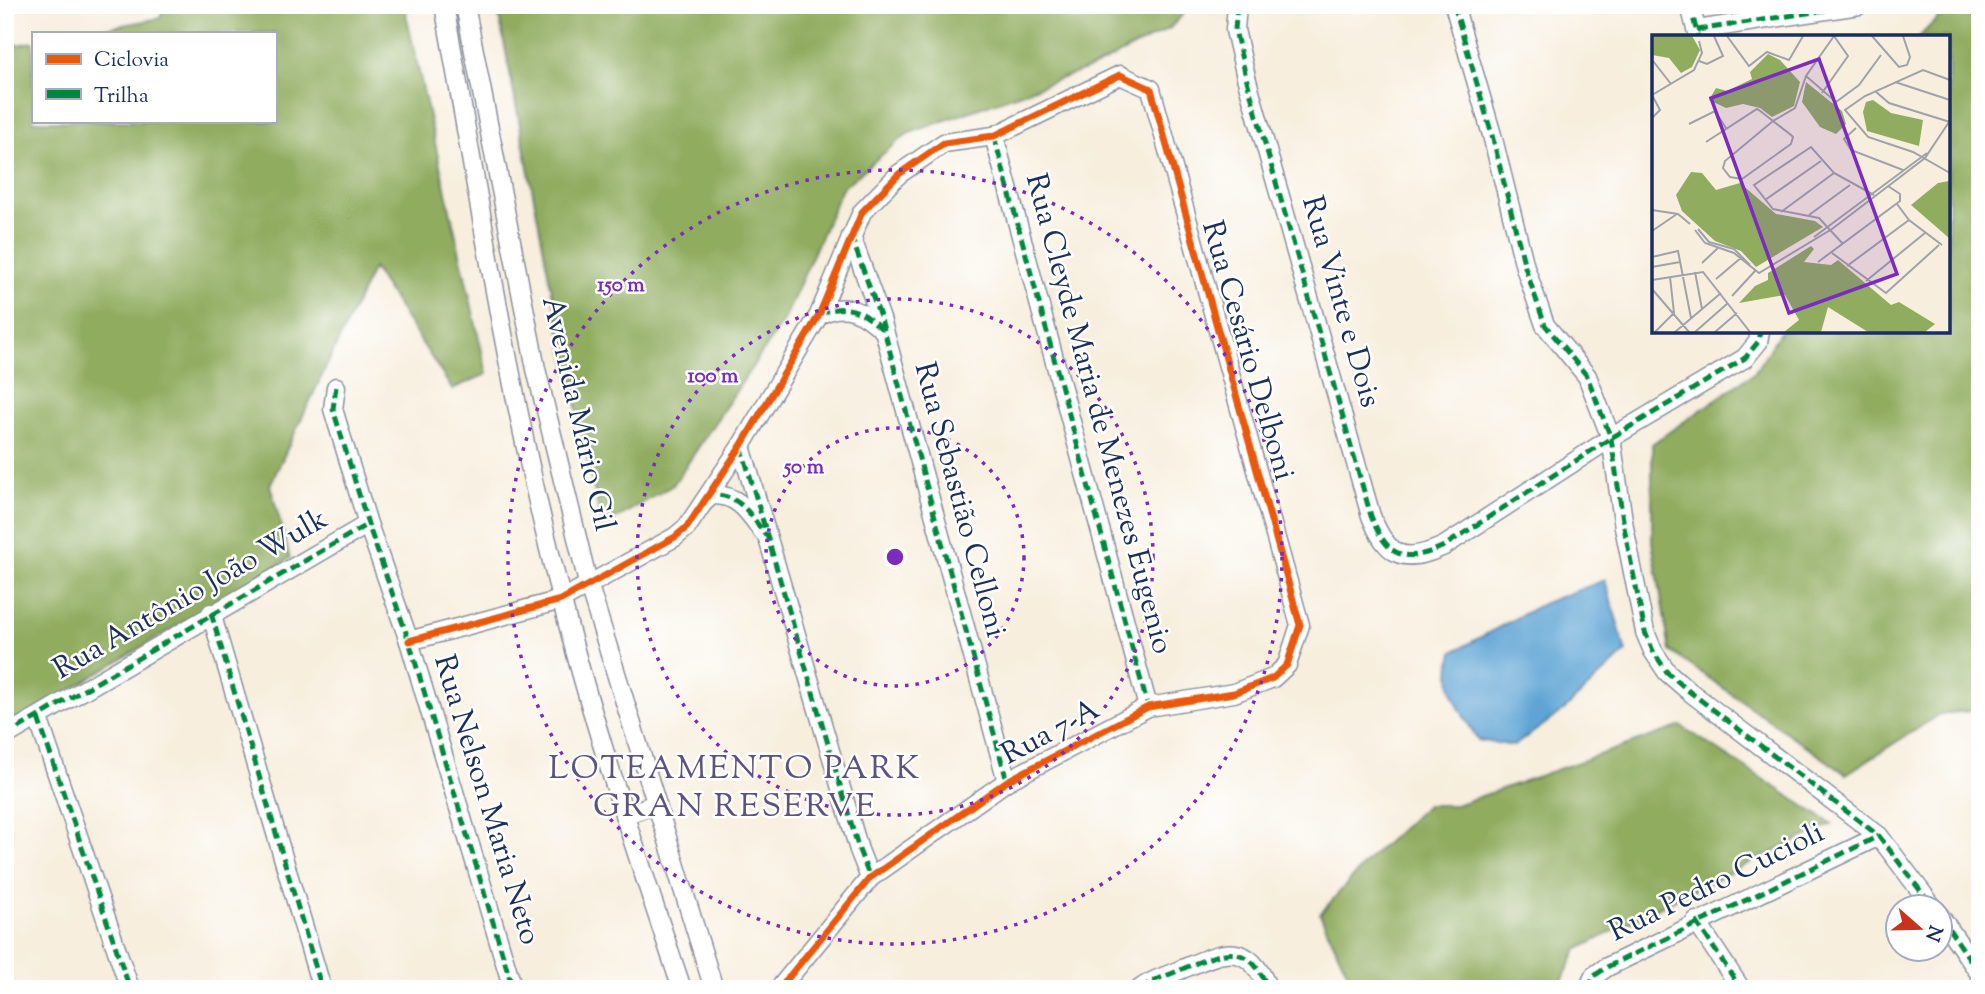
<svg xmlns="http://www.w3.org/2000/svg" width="1985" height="994" font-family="'Sorts Mill Goudy',serif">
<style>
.forest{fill:#90ac5e;stroke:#566e5e;stroke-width:2}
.water{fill:#5fa4d4;stroke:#3d6a99;stroke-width:2}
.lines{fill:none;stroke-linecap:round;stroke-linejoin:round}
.minor-casing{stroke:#898e9e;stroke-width:21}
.minor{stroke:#fff;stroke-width:18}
.quiet{stroke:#00873e;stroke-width:5;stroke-dasharray:10 5;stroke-linecap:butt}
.cycleway-casing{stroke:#fff;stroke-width:11}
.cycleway{stroke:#e8590c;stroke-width:7}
.ring{fill:none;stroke:#7b2cbf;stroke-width:3.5;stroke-dasharray:3.5 7}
.labels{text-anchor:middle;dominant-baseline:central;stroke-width:5;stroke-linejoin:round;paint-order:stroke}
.street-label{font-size:30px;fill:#1b2f5e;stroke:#fff}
.quarter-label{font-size:33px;letter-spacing:2px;fill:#5c5380;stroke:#fff}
.inset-road{fill:none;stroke:#9fa2aa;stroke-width:2}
.view{fill:#7b2cbf;fill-opacity:0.15;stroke:#7b2cbf;stroke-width:3.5}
.inset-edge{fill:none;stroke:#1b2f5e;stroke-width:3.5}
.centre{fill:#7b2cbf;stroke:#fff;stroke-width:3.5}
.ring-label{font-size:21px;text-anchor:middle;font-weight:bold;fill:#7b2cbf;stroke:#fff;stroke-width:5;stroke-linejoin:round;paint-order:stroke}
</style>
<rect width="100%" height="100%" fill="#fff"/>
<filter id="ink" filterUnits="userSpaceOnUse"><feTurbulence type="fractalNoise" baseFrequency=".0143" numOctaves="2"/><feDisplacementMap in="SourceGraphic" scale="14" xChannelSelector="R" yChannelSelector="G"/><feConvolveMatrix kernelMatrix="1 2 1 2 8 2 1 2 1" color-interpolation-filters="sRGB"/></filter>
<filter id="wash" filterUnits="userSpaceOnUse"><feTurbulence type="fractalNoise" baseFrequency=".00686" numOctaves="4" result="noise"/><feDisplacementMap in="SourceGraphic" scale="28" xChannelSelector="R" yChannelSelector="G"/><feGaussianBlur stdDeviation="1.57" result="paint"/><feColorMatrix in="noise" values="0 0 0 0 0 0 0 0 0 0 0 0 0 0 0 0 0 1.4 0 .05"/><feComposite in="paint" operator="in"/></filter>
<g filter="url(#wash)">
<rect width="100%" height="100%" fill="#f7eedd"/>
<g class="forest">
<polygon points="162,5 404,5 487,374 452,389 373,268 270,485 290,558 5,729 5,47 33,42 33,121 275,121 275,33 79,33 161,18"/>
<polygon points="497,5 1192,5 1169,29 1096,66 907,134 842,188 785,318 673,485 602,527 550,282"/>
<polygon points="1951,5 1980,5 1980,710 1940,714 1846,774 1670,651 1652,542 1652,444 1754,373 1781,331 1948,331 1948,37 1919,37"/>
<polygon points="1681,726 1832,824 1678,897 1577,950 1558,989 1355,989 1320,914 1371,857 1427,805 1456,805"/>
</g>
<path class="water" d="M 1605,580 L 1626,652 L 1563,711 L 1514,746 L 1478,740 C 1459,707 1443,691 1453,652 L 1544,603 Z"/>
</g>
<g filter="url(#ink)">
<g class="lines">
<defs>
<g id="minor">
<path d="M 444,5 C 480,204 511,405 562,601 C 595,732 639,860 682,989"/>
<polyline points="465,5 536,369 588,583 714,989"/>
<path d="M 1237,5 L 1235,30 L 1246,77 L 1371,516 C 1387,556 1403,565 1444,546 L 1611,438 L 1745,358 L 1758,342 L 1760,331"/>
<polyline points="1454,5 1492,135 1525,267 1545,325 1587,376 1611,438 1624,527 1645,632 1653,651 1667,672 1690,692 1879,836 1932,906"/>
<polyline points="1690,5 1698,37"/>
<polyline points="1697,30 1859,5"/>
<polyline points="994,136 1148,707"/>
<polyline points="851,236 881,319 1007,781"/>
<path d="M 819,315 C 845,301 863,311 883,330"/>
<polyline points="336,387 333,409 368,524 409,641 513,989"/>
<polyline points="741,446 859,850 870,878"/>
<path d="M 704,502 L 712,495 C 739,494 749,513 764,533"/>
<polyline points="211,613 322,989"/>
<polyline points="409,641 561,600 675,537 687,527 741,446 819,315 862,212 899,174 944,143 994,136 1120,75 1151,89 1300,625 1287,665 1273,678 1234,693 1148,707 1007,781 949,822 870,878 779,989"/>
<polyline points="38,718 130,989"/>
<polyline points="5,736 368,524"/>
<polyline points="624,815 656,804"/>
<polyline points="1940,916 1980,974"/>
<polyline points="1696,921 1741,989"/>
<path d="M 1140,989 C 1151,980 1167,976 1180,970 C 1220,953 1248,937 1268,989"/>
<polyline points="1588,989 1594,976 1607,967 1879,836"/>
</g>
</defs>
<use href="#minor" class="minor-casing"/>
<use href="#minor" class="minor"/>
<g class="quiet">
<path d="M 1237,5 L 1235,30 L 1246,77 L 1371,516 C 1387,556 1403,565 1444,546 L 1611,438 L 1745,358 L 1758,342 L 1760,331"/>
<polyline points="1454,5 1492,135 1525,267 1545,325 1587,376 1611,438 1624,527 1645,632 1653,651 1667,672 1690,692 1879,836 1932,906"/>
<polyline points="1690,5 1698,37"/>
<polyline points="1697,30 1859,5"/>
<polyline points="994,136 1148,707"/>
<polyline points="851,236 881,319 1007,781"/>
<path d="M 819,315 C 845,301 863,311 883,330"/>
<polyline points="336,387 333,409 368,524 409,641 513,989"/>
<polyline points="741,446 859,850 870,878"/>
<path d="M 706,500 L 712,495 C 740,494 751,515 766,536"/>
<polyline points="211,613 322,989"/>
<polyline points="38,718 130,989"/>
<polyline points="5,736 368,524"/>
<polyline points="1940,916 1980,974"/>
<polyline points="1696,921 1741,989"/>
<path d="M 1140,989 C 1151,980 1167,976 1180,970 C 1220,953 1248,937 1268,989"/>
<polyline points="1588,989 1594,976 1607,967 1879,836"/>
</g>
<defs>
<polyline id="cycleway" points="409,641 561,600 675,537 687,527 741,446 819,315 862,212 899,174 944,143 994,136 1120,75 1151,89 1300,625 1287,665 1273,678 1234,693 1148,707 1007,781 949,822 870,878 779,989"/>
</defs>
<use href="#cycleway" class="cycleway-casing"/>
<use href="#cycleway" class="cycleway"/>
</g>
</g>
<g class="ring">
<circle cx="895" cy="557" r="129"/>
<circle cx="895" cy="557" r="258"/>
<circle cx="895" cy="557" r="387"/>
</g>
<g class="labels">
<g class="street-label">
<text transform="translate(1340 302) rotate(74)">Rua Vinte e Dois</text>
<text transform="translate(1247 351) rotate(74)">Rua Cesário Delboni</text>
<text transform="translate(577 414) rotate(77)">Avenida Mário Gil</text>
<text transform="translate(1098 414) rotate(75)">Rua Cleyde Maria de Menezes Eugenio</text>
<text transform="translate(959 500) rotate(75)">Rua Sebastião Celloni</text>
<text transform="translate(191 595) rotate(-30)">Rua Antônio João Wulk</text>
<text transform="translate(1051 733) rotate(-28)">Rua 7-A</text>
<text transform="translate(486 800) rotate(73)">Rua Nelson Maria Neto</text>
<text transform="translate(1717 883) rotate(-26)">Rua Pedro Cucioli</text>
</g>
<g class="quarter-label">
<text x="735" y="770">LOTEAMENTO PARK<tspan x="735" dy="38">GRAN RESERVE</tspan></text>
</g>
</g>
<g transform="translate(1652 35)">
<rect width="298" height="298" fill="#f7eedd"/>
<path d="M 0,1 L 40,1 L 48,15 L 40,32 L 29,38 L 17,23 L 0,20 ZM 116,19 L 128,25 L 148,47 L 142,71 L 120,82 L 108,73 L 91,69 L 74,73 L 57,65 L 64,53 L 75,56 L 100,44 L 98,37 ZM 154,47 L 190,76 L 194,89 L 184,99 L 168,92 L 150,67 ZM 221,65 L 239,78 L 271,85 L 267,111 L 215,96 L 211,77 L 214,67 ZM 39,137 L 50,138 L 64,155 L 88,148 L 124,179 L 163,186 L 171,192 L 104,232 L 89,216 L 63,206 L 30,176 L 24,160 ZM 297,146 L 297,203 L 259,170 L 286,148 ZM 159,211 L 162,214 L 152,227 L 179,230 L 186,225 L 239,270 L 247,267 L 283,289 L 273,297 L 216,297 L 176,272 L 169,297 L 132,297 L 147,285 L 133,260 L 87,268 L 103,251 L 116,245 L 116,238 Z" fill="#90ac5e"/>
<path class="inset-road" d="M 75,1 L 97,31 L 115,17 L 137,25 L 151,1M 220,1 L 247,32 L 255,30 L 258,22 L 251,1M 1,26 L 19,49M 47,26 L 55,29 L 71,21 L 62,1M 154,41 L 184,67 L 207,50 L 229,20M 298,45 L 271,35 L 213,61 L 193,75 L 216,102 L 261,117 L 298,138M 243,47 L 298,65M 223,56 L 237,68 L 298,87M 170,58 L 196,21 L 182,1M 0,60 L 42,35 L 50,18 L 47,6M 0,60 L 8,75 L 0,83M 37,89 L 63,76 L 74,93M 204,93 L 192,104 L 199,115 L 251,135M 54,107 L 105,74 L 107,75 L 121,86 L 139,100 L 141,102 L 139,109 L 90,144 L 78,142 L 71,133 L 73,126 L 121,86 L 143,73 L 154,41 L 182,1M 113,165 L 169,126M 245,169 L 257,185 L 290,210M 0,175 L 26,179 L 38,189M 129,177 L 182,138M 157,180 L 198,150M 46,194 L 57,207 L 82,214 L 98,230M 43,195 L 53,208 L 82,218 L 107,238 L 180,194 L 273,123 L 297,87M 0,196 L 25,179M 162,202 L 275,118M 191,209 L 167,183 L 121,174 L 102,150 L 159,112 L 182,138 L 222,160M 180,218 L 234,258 L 287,210M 0,222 L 26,216 L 39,283M 166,227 L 248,166 L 248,159 L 236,151M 50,228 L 67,212M 195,231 L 257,185M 0,232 L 28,227M 43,237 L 50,274M 64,244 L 90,222M 0,245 L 51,237 L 98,297M 214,246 L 273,198M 0,254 L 37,297M 80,261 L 103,236M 3,297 L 22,278 L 18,242M 23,297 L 69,258M 43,297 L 76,268M 63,297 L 85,278"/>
<path class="view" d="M 167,24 L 245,239 L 137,278 L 59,63 Z"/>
<rect width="298" height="298" class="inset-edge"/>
</g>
<circle cx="895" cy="557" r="10" class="centre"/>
<g class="ring-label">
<text x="621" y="291">150 m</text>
<text x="713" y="382">100 m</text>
<text x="804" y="473">50 m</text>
</g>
<rect width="1985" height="994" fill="none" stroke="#fff" stroke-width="28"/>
<rect x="32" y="32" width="245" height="91" fill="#ffffff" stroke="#a4acbf" stroke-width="2"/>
<rect x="46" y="54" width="35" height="10" fill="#e8590c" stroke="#a4acbf" stroke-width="2"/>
<text x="94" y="66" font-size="21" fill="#1b2f5e">Ciclovia</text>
<rect x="46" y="89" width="35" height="10" fill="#00873e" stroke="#a4acbf" stroke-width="2"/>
<text x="94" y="102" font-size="21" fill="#1b2f5e">Trilha</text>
<g transform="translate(1919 928) rotate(110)"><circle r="33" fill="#ffffff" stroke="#a4acbf" stroke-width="2"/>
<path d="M0-5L12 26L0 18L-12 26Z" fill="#c8321e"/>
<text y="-10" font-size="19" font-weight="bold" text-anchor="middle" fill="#1b2f5e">N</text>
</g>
</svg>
